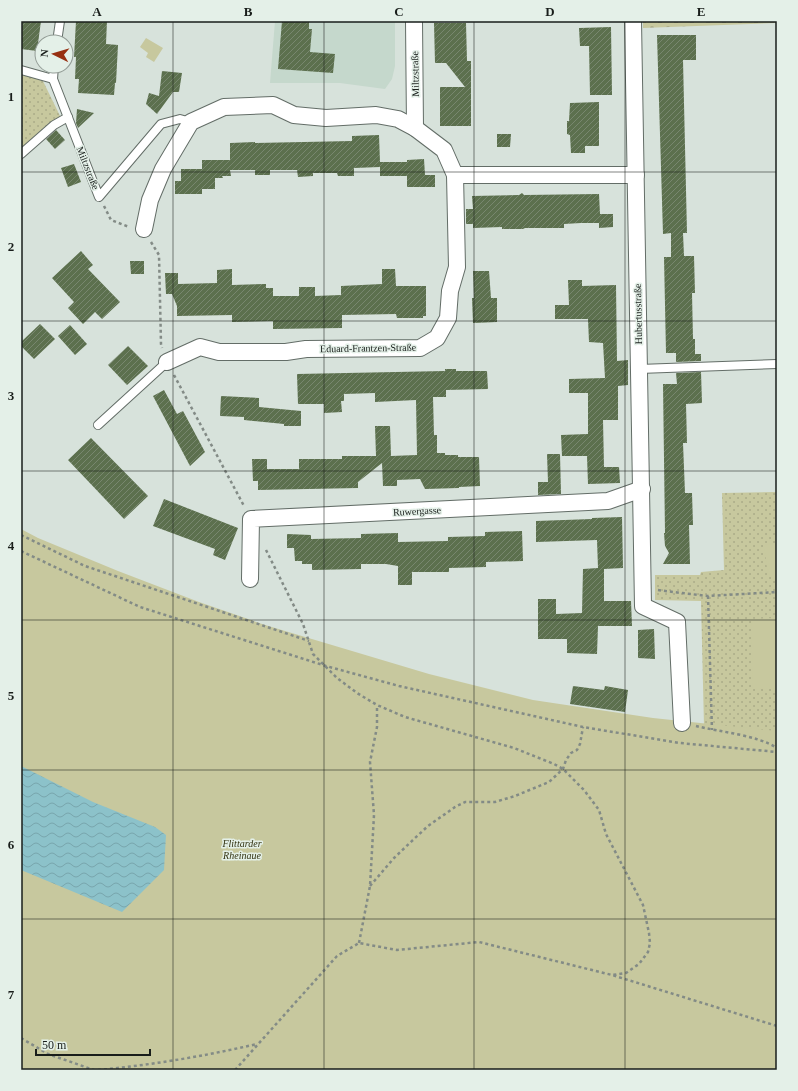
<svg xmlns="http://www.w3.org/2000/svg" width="798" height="1091" font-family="'Times New Roman',serif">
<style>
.built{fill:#c5d8cc}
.grass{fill:url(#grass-dots)}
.cemetery{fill:url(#cemetery-stones)}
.park{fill:#c7c89e}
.water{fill:url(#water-waves)}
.building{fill:url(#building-hatch)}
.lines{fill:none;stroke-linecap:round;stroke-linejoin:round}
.lane-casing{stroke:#636d67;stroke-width:10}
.street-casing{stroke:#636d67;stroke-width:18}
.path{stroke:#838b86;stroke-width:2.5;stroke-dasharray:3 3;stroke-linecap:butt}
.lane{stroke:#fff;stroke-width:8}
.street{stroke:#fff;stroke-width:16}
.grid{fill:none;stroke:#191e1b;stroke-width:1;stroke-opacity:0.55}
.labels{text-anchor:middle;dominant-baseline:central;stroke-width:3;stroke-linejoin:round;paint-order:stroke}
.street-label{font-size:10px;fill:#191e1b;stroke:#e4f0e8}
.park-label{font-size:10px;font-style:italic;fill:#31310f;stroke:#e4f0e8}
.neatline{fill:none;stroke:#191e1b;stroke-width:1.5}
.grid-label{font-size:13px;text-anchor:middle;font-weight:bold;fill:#191e1b}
</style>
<defs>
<pattern id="grass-dots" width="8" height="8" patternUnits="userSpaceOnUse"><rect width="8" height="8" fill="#c7c89e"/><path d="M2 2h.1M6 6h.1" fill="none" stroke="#aaab88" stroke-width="1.8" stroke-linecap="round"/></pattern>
<pattern id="cemetery-stones" width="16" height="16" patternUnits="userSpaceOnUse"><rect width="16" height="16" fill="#c7c89e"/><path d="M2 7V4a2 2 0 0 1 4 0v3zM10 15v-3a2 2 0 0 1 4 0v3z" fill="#aaab88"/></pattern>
<pattern id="water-waves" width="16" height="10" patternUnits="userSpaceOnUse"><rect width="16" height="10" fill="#8cc2ca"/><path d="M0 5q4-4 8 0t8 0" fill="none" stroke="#78a6ad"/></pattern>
<pattern id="building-hatch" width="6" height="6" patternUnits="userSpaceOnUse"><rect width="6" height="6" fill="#5c704e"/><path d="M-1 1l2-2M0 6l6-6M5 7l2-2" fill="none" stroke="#78876f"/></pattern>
</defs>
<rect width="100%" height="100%" fill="#d7e2db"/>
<polygon class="built" points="275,21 395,21 395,66 392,79 385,89 340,83 270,83"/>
<g class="grass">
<polygon points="21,75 42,79 62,120 21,157"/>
<polygon points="777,492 777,739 704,726 701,601 655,600 655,575 700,575 701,572 724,570 722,493"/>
</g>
<polygon class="cemetery" points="643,21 777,21 777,65 776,23 643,28"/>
<g class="park">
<polygon points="146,38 163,48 154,62 146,57 148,53 140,47"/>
<polygon points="21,529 38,538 118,571 199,602 265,625 429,674 533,700 653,718 777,731 777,1070 21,1070"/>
<polygon points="777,543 777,576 768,576 764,545"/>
<polygon points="777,618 777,688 753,689 751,619"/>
</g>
<polygon class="water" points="21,766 93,802 155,827 166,835 164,870 122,912 21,870"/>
<g class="building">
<polygon points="21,21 41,21 37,51 21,49"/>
<polygon points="76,21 107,21 106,44 118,45 116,83 115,83 114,95 78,93 79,79 75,79 76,57 74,57"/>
<polygon points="282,21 309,21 309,29 312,29 310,52 335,54 333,73 278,69"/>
<polygon points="434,23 466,23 467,61 471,61 471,126 440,126 440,87 465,87 446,63 435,63"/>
<polygon points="611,27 612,95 590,95 589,46 580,46 579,28"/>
<polygon points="657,35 696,35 696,60 683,60 687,233 683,233 684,256 694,256 695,293 692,293 693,339 695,339 695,354 701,354 701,361 676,362 676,353 666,353 664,257 671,257 671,233 663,234"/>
<polygon points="162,71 182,73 179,92 173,92 157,114 146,104 149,93 159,96"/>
<polygon points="599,102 599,146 585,146 585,153 571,153 570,135 567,134 567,121 569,121 570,103"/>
<polygon points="77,109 94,113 78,128 76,123"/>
<polygon points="56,130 65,140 55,149 46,139"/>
<polygon points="497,134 511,134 510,147 497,147"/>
<polygon points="379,135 380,162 407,162 407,160 424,159 425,175 435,175 435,187 407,187 407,176 380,176 380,166 380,167 354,168 354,176 338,176 337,173 313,173 313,176 298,177 297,170 270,170 270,175 255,175 255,170 230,170 231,176 222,176 223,178 215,178 215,189 202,189 202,194 175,194 175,181 181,181 181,169 202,169 202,160 230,160 230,166 230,143 255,142 255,143 352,141 352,136"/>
<polygon points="74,164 81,182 68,187 61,168"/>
<polygon points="522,193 524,195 599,194 600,214 613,214 613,227 599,228 599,223 581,223 564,224 564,228 525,228 523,229 502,229 502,227 473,228 473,224 466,224 466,209 473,209 472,196 519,195"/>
<polygon points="81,251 93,265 88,269 120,302 102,319 95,312 83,324 68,308 74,302 52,278"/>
<polygon points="130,261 144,261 144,274 131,274"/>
<polygon points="232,269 232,285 266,284 266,288 273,288 273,296 299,296 299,287 315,287 315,296 341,295 341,286 382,284 382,269 395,269 396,286 426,286 426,316 423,316 423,318 397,318 396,314 342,315 342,328 273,329 273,321 232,322 232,315 177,316 177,306 172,294 166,294 165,273 178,273 178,284 217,283 217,270"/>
<polygon points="473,271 489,271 491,298 497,298 497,322 473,323 472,298 474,298"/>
<polygon points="568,280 582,280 582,286 616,285 617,361 628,360 628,385 618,386 618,420 603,420 604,467 619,467 620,483 588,484 587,456 562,456 561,435 588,434 588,393 569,393 569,379 605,378 603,343 589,342 588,319 555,319 555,305 569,305"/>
<polygon points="40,324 55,339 34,359 21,346 21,342"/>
<polygon points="70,325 87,344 75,355 58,336"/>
<polygon points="128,346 148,366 127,385 108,365"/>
<polygon points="445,369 456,369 456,371 487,371 488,389 446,390 446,397 433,397 434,435 437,435 437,453 445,453 445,455 458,455 458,457 479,457 480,486 459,487 459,488 425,489 420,479 397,480 397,486 383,486 382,463 358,482 358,488 258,490 258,481 253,481 252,459 267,459 267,469 299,469 299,459 342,459 342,456 376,456 375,426 390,426 391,456 417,455 416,400 375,402 375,393 344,394 344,401 341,401 342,412 324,413 324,404 298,404 297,374 445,371"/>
<polygon points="701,372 702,403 686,404 687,443 683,443 685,493 692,493 693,525 689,525 690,564 663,564 669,553 665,546 664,533 665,533 663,384 677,384 676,373"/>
<polygon points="164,390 177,414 183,411 205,452 190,466 153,396"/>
<polygon points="221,396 259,398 259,407 301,411 301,426 284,426 284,424 244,420 244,417 220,416"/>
<polygon points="91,438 148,496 124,519 68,460"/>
<polygon points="547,454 560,454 561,494 538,495 538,482 548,482"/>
<polygon points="164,499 238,528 225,560 213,555 215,549 153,526"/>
<polygon points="622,517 623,568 604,569 604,601 631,601 632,626 598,626 597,654 567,653 567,639 538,639 538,599 556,599 556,614 582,613 583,569 598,568 597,540 536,542 536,521 592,519 592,518"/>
<polygon points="522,531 523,561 486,562 486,567 449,568 449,572 412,572 412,585 398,585 398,566 386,564 361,564 361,569 312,570 312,564 302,564 302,561 295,561 294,548 287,548 287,534 311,535 311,539 361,538 361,534 398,533 398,542 448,541 448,537 485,536 485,532"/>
<polygon points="654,629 655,659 638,658 638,630"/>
<polygon points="573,686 604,690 605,686 628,690 625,712 570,704"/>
</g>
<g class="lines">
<defs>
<g id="lane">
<polyline points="57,42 60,21"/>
<polyline points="54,66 53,79 99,197 161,124 180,119 191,122"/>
<polyline points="21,70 53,79"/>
<polyline points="21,154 54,125 68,117"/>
<polyline points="639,369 777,364"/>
<polyline points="98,425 167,362"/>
</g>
<g id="street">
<polyline points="414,21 415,128"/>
<polyline points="633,21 643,606 677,622 682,723"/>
<polyline points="144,229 150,200 163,169 191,122 224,107 273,105 294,115 326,118 376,115 398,119 415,128 444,150 455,175"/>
<polyline points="167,362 200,347 219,352 286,352 306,349 420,348 437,338 448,318 450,291 457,267 455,175 636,175"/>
<polyline points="250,579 251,519 608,501 642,489"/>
</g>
</defs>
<use href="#lane" class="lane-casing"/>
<use href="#street" class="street-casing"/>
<g class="path">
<polyline points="104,206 111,220 129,227"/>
<polyline points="151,242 159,255 161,344 162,348"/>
<polyline points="174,375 244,506"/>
<polyline points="21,535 85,566 309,641"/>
<polyline points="266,550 303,624 313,654 337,678 357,693 377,705 405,717 514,748 554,764 563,769 584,790 599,810 606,834 643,905 649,933 650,943 648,952 639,964 626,973 612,975"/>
<polyline points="21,551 140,607 326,666 399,686 583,727 680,743 777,752"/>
<polyline points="658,590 673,592 708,596 777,592"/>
<polyline points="708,596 712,730"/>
<path d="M 696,726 C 720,732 757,735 777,748"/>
<polyline points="370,886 394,858 414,839 428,826 455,807 465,802 495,802 515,796 549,782 563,769 566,760 571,753 577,750 580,744 583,727"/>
<polyline points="359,943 370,886 374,815 370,762 377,727 377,705"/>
<polyline points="21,1038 48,1054 94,1070"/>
<path d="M 98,1070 C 152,1065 205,1056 257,1044"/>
<polyline points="235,1070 337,956 359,943 397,950 479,942 612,975 777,1026"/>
</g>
<use href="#lane" class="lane"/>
<use href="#street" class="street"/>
</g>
<path class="grid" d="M 173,21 L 173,1070M 324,21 L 324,1070M 474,21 L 474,1070M 625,21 L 625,1070M 21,172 L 777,172M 21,321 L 777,321M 21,471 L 777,471M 21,620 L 777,620M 21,770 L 777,770M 21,919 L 777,919"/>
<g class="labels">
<g class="street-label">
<text transform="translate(415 74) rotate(-91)">Miltzstraße</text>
<text transform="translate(88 168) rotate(68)">Miltzstraße</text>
<text transform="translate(638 314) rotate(-91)">Hubertusstraße</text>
<text transform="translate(368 348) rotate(-1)">Eduard-Frantzen-Straße</text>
<text transform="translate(417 511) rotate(-3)">Ruwergasse</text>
</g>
<g class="park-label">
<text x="242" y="843">Flittarder<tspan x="242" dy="12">Rheinaue</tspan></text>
</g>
</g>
<rect width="798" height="1091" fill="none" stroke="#e4f0e8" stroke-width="44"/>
<g transform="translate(54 54) rotate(275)"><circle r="19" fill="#e4f0e8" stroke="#939c96"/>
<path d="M0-3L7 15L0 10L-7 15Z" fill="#972f10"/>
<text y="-6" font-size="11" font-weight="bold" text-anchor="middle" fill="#191e1b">N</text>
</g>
<path d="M36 1049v6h114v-6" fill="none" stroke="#191e1b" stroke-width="2"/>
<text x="42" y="1049" font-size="12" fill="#191e1b" stroke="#e4f0e8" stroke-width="3" paint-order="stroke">50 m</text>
<rect x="22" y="22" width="754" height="1047" class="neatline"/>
<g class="grid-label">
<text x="97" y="16">A</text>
<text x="248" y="16">B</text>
<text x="399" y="16">C</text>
<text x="550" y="16">D</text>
<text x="701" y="16">E</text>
<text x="11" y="101">1</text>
<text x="11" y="251">2</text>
<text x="11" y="400">3</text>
<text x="11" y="550">4</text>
<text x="11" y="700">5</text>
<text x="11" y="849">6</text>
<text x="11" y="999">7</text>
</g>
</svg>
